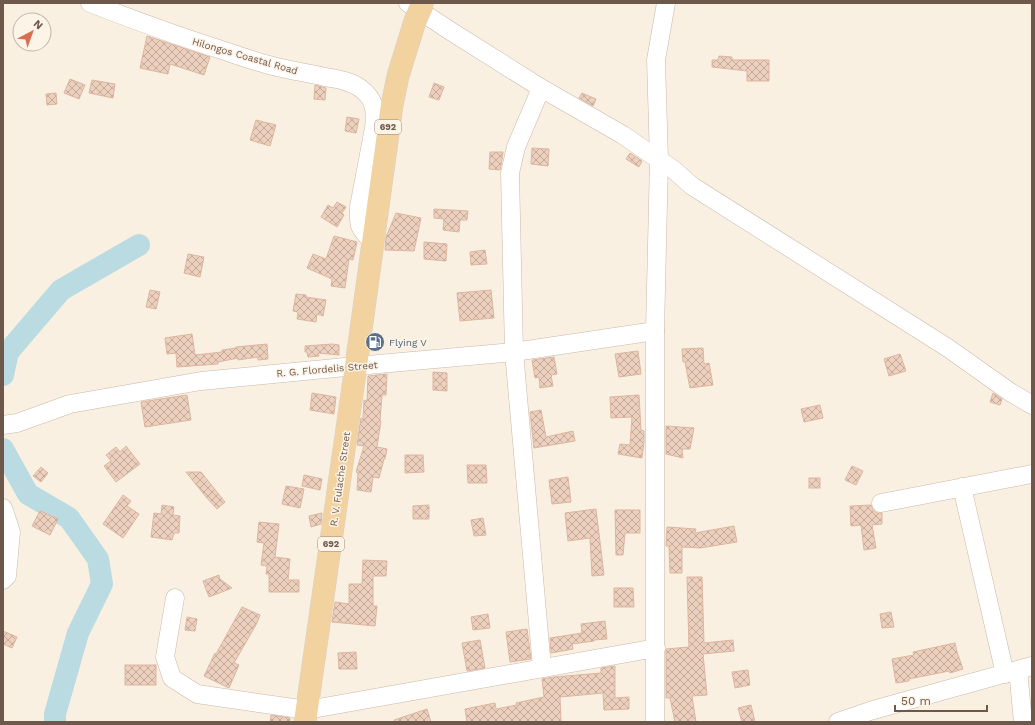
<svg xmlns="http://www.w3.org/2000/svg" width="1035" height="725" font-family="'Work Sans',sans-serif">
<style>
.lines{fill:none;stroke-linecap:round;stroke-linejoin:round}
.river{stroke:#b9dbe1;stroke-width:22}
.building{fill:url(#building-cross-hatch);stroke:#ddb69f}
.minor-casing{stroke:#c9b8aa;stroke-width:19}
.major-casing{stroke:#d6d0cd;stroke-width:23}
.minor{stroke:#fff;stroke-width:18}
.major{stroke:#f2d3a0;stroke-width:22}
.major-bridge-casing{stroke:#d6d0cd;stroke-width:23;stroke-linecap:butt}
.major-bridge{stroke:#f2d3a0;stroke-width:22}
.labels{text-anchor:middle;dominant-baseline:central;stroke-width:3;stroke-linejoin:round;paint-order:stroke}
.shield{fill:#fdf4e8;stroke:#99867a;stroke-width:1}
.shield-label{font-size:9px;font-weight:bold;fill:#6e574b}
.street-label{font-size:10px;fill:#6e574b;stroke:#fdf4e8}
.service-label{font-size:10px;fill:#4e5e75;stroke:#fdf4e8;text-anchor:start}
</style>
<defs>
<pattern id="building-cross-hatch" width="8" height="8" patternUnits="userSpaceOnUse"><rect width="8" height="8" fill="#eccfbd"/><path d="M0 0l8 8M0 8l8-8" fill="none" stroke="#c3ab9c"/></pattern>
</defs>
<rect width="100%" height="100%" fill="#f9f0e2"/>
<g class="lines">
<g class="river">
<polyline points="3,375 8,352 61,290 139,245"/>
<polyline points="3,449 28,494 69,518 98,559 102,584 78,633 55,714 55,722"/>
</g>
</g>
<g class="building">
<polygon points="147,36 210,57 204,75 170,64 168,74 140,68"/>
<polygon points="719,56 732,57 732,60 769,60 769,81 747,81 747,71 712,67 712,60 718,60"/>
<polygon points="70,79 85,85 79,99 64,93"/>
<polygon points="92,80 115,84 113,98 89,93"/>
<polygon points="434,83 444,87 439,100 429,97"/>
<polygon points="315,85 326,88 325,100 314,99"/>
<polygon points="56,93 57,104 47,105 46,94"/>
<polygon points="582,93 596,99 593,106 579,98"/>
<polygon points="347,117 359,119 356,133 345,131"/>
<polygon points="256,120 276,125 270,146 250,140"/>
<polygon points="532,148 549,149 548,166 531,164"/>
<polygon points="490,152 503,152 502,160 500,170 489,169"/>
<polygon points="630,153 642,161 639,167 626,159"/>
<polygon points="337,202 346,207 342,213 344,215 337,227 321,217 328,205 333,208"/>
<polygon points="434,209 468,211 467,220 460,220 459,232 443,230 444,219 434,218"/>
<polygon points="396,213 421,218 414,251 385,250 386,237"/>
<polygon points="334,236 357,242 353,260 349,259 345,288 331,286 332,279 307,268 313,254 326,259"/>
<polygon points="424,242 447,244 446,261 424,259"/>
<polygon points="485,250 487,264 471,265 470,252"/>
<polygon points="188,254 204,257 200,277 184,273"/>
<polygon points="150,290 160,292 156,309 146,307"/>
<polygon points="491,290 494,318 460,321 457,293"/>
<polygon points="296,294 306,295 306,297 326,300 323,316 317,314 316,322 297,319 298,312 293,311"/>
<polygon points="192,334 195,355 222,352 222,350 236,348 236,347 267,344 268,359 258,360 258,357 238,360 238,358 218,362 218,364 177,367 176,353 167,354 165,338"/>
<polygon points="332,344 339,345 339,355 318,353 319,356 308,357 307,352 305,352 305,346"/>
<polygon points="703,348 704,364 709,363 713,385 690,388 685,362 683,362 682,349"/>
<polygon points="638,351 641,374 619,377 615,354"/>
<polygon points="900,354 906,371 889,376 884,359"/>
<polygon points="554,357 557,374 551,375 553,386 540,388 539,377 535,378 532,360"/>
<polygon points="433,372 447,373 447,391 433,390"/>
<polygon points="387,374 386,395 382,395 380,421 381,421 377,447 387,449 385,459 384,459 379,478 373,477 371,492 357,490 358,473 356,472 364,446 357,445 361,418 363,419 364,400 367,401 368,376"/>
<polygon points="312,393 336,397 334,414 310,410"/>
<polygon points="993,393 1002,399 1000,405 990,402"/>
<polygon points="187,395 191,420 145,427 141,402"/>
<polygon points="639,395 641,430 644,431 644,442 642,458 618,454 620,444 630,445 632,417 611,418 610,397"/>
<polygon points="820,405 823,418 804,422 801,409"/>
<polygon points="541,410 546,437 573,431 575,441 534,448 530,412"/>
<polygon points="666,426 694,428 690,449 682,449 683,458 666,454"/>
<polygon points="126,446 140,464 116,482 104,466 111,461 106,455 116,447 120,452"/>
<polygon points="405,455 423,455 424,472 405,473"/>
<polygon points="467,465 486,465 487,483 468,483"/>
<polygon points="852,466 863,471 856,485 845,480"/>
<polygon points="41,467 48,473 41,482 33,476"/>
<polygon points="186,472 201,472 225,502 217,509 206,497"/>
<polygon points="304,475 322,479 320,490 302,486"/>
<polygon points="568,477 571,502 552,504 549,480"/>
<rect x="809" y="478" width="11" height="10"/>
<polygon points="286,486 304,489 300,508 282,504"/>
<polygon points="123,495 131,501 127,506 139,514 123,538 103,524"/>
<polygon points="162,505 174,507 173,515 180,516 179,533 174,533 172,540 151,537 154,513 161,514"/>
<polygon points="429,505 429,519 413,519 413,506"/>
<polygon points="871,505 873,510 877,513 882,513 882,524 872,525 876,548 864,550 861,525 851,526 850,506"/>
<polygon points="596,509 604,575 592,576 590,538 568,541 565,513"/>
<polygon points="615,510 640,510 640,533 625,533 623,555 616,555"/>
<polygon points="40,511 58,519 50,535 32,526"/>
<polygon points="322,513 321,524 311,527 309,516"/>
<polygon points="483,518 486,535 474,536 471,520"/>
<polygon points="259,522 279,524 275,557 290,559 288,580 299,580 299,592 269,592 269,574 266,574 267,566 261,565 264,543 257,542"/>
<polygon points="734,526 737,542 700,548 682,547 682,573 670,573 669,546 666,546 667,527 696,529 695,533"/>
<polygon points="363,560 387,561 386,576 373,576 373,606 377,606 375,626 332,622 335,602 349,604 349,584 362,584"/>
<polygon points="219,575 220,579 232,588 209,597 203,581"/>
<polygon points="687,577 702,577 704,643 733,640 734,651 703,654 707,695 692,696 696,722 675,722 670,698 666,698 666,649 689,647"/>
<polygon points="614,588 633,588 634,607 614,607"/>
<polygon points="242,607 260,615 257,623 234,663 239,665 229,688 204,676 215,653 216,654"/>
<polygon points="891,612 894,627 882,628 880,614"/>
<polygon points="488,614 490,628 473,630 471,617"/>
<polygon points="187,617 197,619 195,631 185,630"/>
<polygon points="605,621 607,639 594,640 594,641 572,644 573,649 551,653 550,638 582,633 581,624"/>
<polygon points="527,629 531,659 510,662 506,632"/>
<polygon points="3,631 17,637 12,648 3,644"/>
<polygon points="480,640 485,668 467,671 462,643"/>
<polygon points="955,643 957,652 963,669 950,673 949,671 909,679 909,681 896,683 892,659 914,655 913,652"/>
<polygon points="356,652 357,669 339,669 338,653"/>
<rect x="125" y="665" width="31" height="20"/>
<polygon points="615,666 615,698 629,697 629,709 604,710 603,693 560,697 561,722 467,722 465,709 495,703 496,709 517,705 516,703 544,697 542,679 554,677 601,673 601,668"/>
<polygon points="748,670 750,685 735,688 732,672"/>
<polygon points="751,705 755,722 742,722 738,708"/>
<polygon points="427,709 431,722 394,722 394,720"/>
<polygon points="271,715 290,718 290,722 270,722"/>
</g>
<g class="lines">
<defs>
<g id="minor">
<path d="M 90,3 C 134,20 177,36 222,50 C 240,56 259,63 277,67 C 293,71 309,73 325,77 C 337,79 350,81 360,88 C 375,99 376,110 374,128 L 359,207 C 358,226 359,228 372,241"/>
<polyline points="408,3 452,32 541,88 623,135 674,170 692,186 948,348 1010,392 1032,405"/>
<polyline points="541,88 516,147 510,173 514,352 542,668"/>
<polyline points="3,425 17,423 70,404 201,381 356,366 514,352 655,331"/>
<polyline points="962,487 1005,674"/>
<polyline points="881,503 1032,474"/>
<polyline points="3,508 11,532 7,576 3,580"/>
<polyline points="175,598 165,657 172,678 197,694 307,710 656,648"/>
<polyline points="1018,670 1023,722"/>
<polyline points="655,722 655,331 659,160 656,60 666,3"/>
<polyline points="838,722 873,710 1032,666"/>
</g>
<polyline id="major" points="305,722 356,366 392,105 398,76 415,21"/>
</defs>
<use href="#minor" class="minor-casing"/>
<use href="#major" class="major-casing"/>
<use href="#minor" class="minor"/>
<use href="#major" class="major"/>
<defs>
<polyline id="major-bridge" points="415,21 423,3"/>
</defs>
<use href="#major-bridge" class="major-bridge-casing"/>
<use href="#major-bridge" class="major-bridge"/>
</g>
<defs>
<symbol id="fuel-disc" viewBox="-11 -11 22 22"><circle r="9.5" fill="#5c6f8a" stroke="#fdf4e8"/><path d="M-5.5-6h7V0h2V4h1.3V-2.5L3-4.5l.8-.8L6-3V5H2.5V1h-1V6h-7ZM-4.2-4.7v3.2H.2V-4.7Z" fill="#fff"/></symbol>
</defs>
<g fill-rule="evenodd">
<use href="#fuel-disc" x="364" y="331" width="22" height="22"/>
</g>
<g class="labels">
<g class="shield">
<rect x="375" y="120" width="26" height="14" rx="3"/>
<rect x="318" y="537" width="26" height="14" rx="3"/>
</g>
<g class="shield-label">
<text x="388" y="127">692</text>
<text x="331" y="544">692</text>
</g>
<g class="street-label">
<text transform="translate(245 56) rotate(16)">Hilongos Coastal Road</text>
<text transform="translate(327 369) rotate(-5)">R. G. Flordelis Street</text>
<text transform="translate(340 479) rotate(-82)">R. V. Fulache Street</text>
</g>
<g class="service-label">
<text x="389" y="342">Flying V</text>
</g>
</g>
<rect width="1035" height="725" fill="none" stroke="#6e574b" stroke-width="8"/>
<g transform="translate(32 32) rotate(41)"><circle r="19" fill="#fdf4e8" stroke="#c4b5a9"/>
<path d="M0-3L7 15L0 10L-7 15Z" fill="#d86f52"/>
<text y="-6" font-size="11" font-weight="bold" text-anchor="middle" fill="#6e574b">N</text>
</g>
<path d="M895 705v6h92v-6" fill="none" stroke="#6e574b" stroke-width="2"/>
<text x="901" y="705" font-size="12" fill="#6e574b" stroke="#fdf4e8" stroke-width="3" paint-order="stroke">50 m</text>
</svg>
